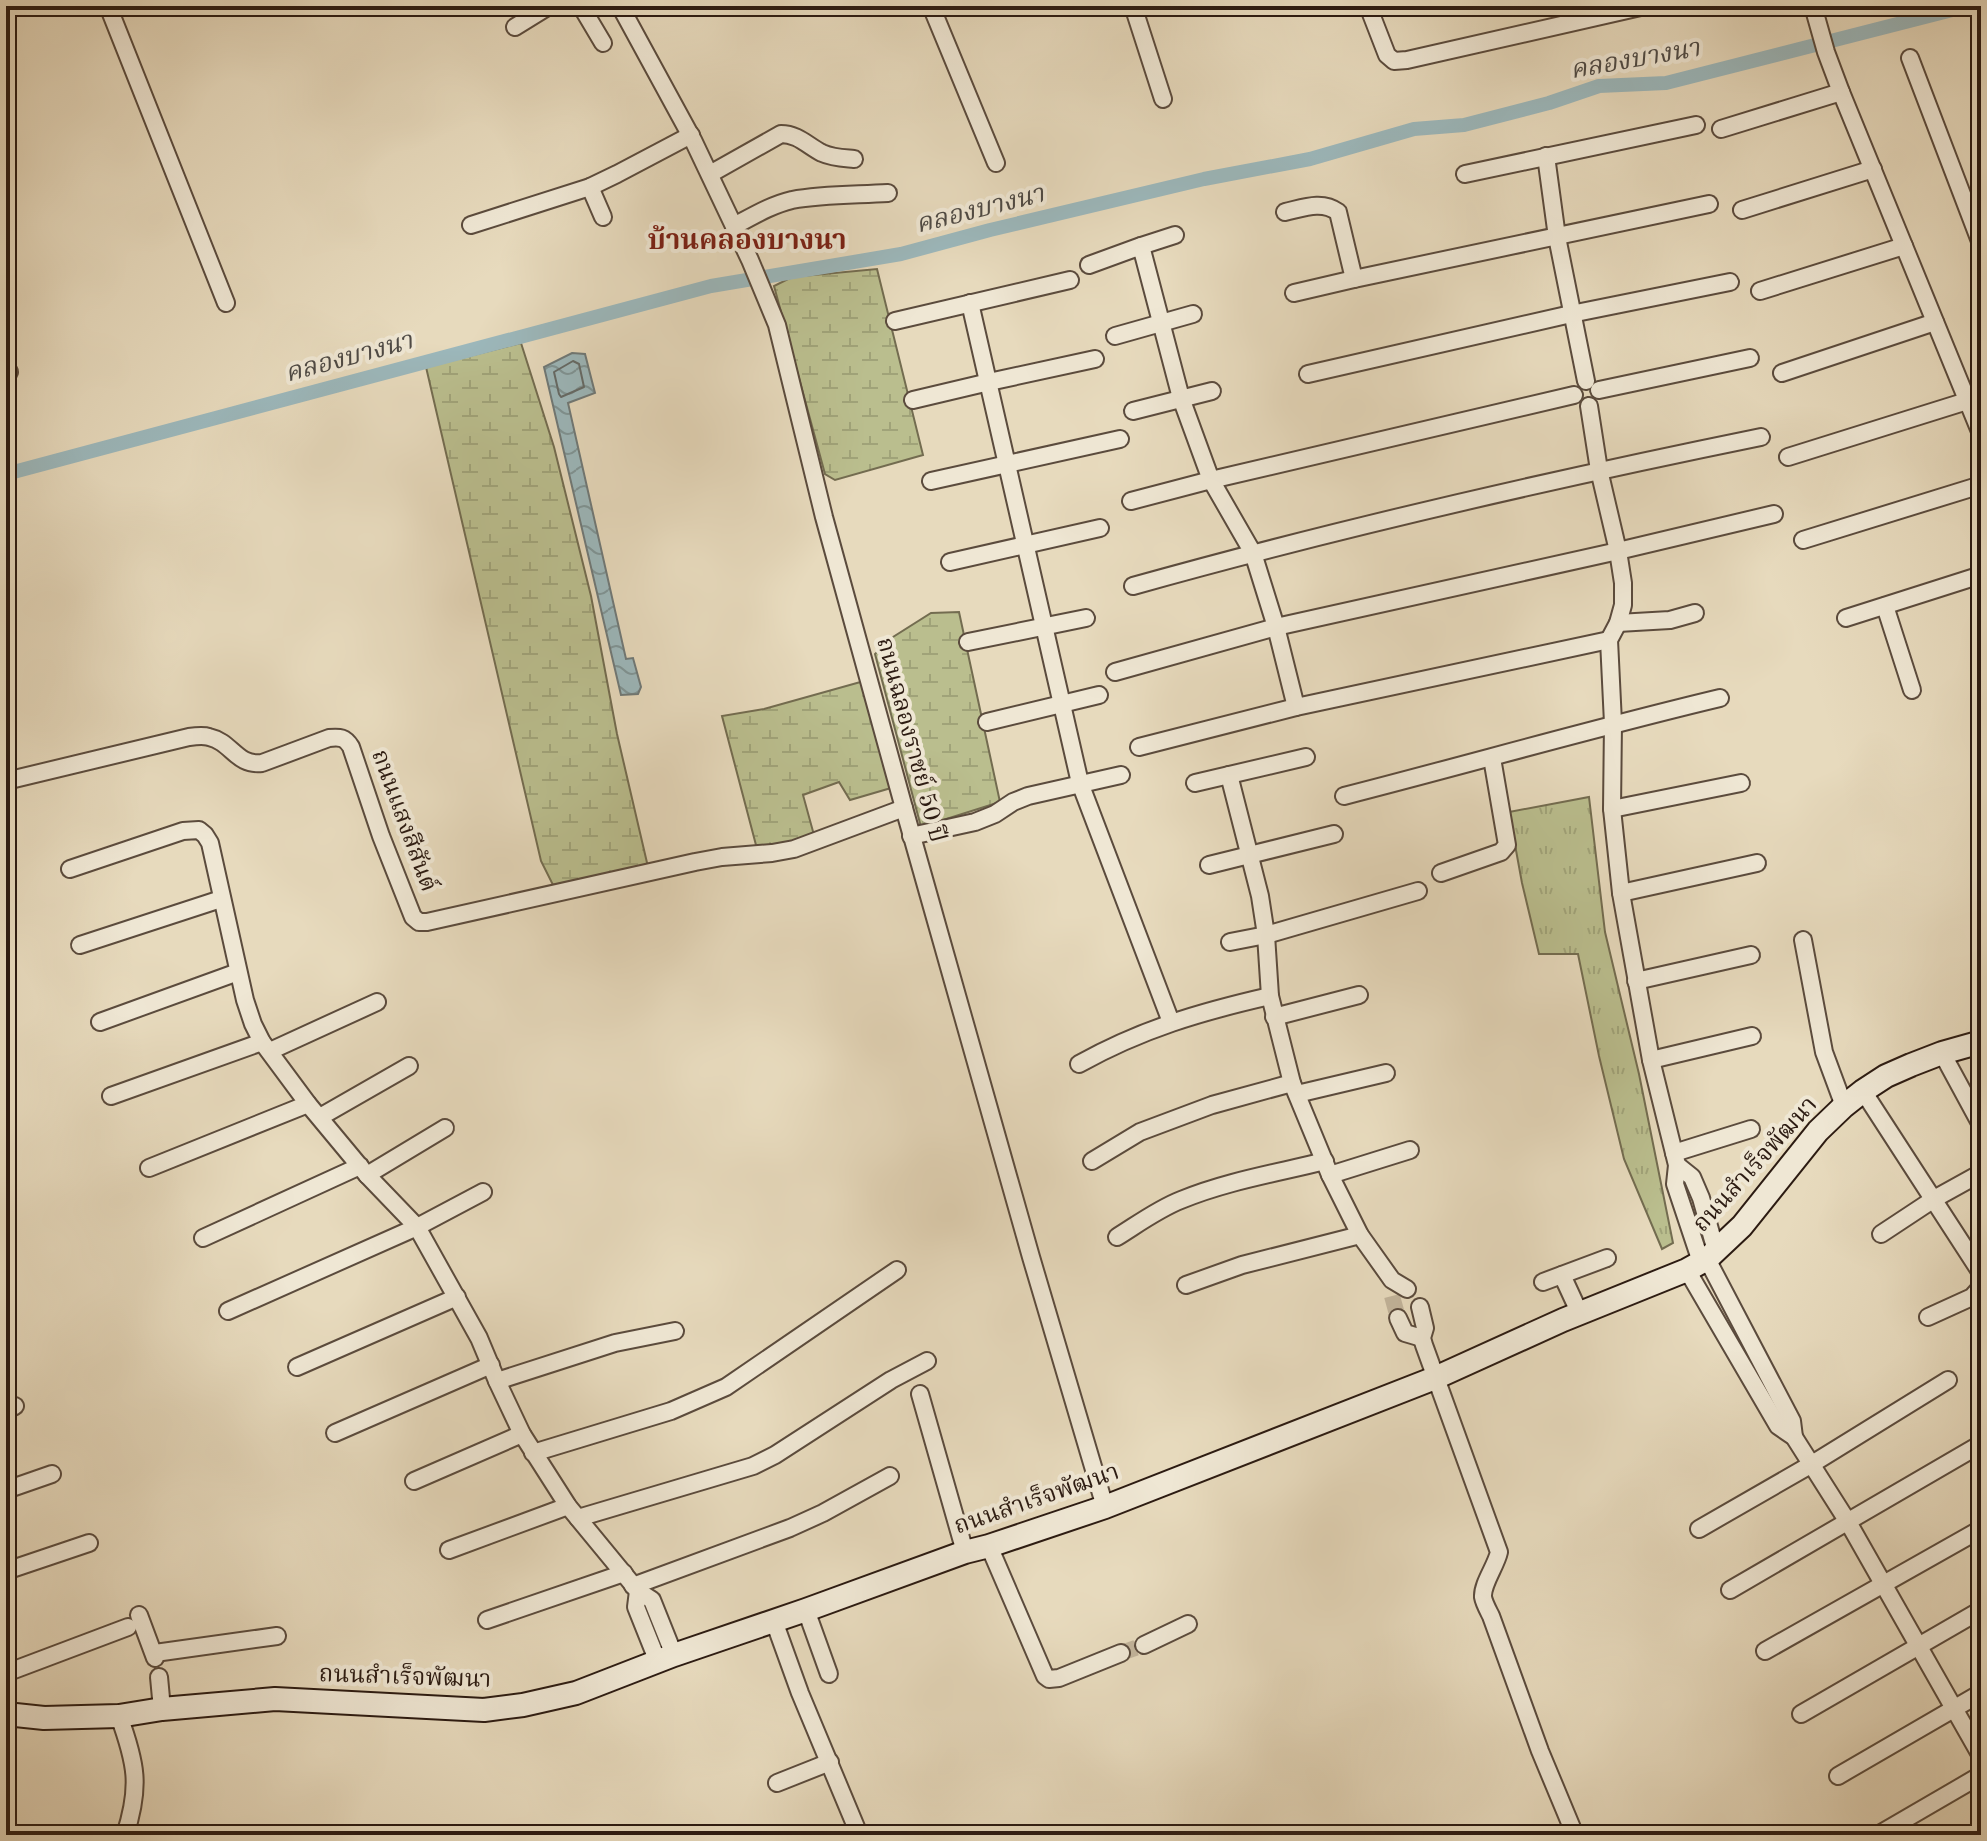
<svg xmlns="http://www.w3.org/2000/svg" width="1987" height="1841" font-family="'Old Standard TT','Noto Serif Thai',serif">
<style>
.wetland{fill:url(#wetland-marsh);stroke:#736c50;stroke-width:2}
.park{fill:url(#park-tufts);stroke:#736c50;stroke-width:2}
.water{fill:url(#water-waves);stroke:#6f7978;stroke-width:2}
.lines{fill:none;stroke-linecap:round;stroke-linejoin:round}
.shore{stroke:#646a67;stroke-width:2}
.canal{stroke:#9cb8bc;stroke-width:14}
.street-tunnel{stroke:#c2b49b;stroke-width:16;stroke-dasharray:16 8;stroke-linecap:butt}
.street-casing{stroke:#5b4b3d;stroke-width:20}
.secondary-casing{stroke:#2c1b12;stroke-width:26}
.street{stroke:#efe7d4;stroke-width:16}
.secondary{stroke:#efe7d4;stroke-width:22}
.labels{text-anchor:middle;dominant-baseline:central;stroke-width:8;stroke-linejoin:round;paint-order:stroke}
.street-label{font-size:24px;fill:#2c1b12;stroke:#efe7d4}
.water-label{font-size:26px;font-style:italic;fill:#4e4a45;stroke:#efe7d4}
.quarter-label{font-size:28px;font-weight:bold;fill:#7a1f14;stroke:#efe7d4}
</style>
<defs>
<pattern id="wetland-marsh" width="20" height="14" patternUnits="userSpaceOnUse" patternTransform="scale(2)"><rect width="20" height="14" fill="#babe8e"/><path d="M1 5h8M5 5V1M11 12h8M15 12V8" fill="none" stroke="#a0a379"/></pattern>
<pattern id="park-tufts" width="24" height="20" patternUnits="userSpaceOnUse" patternTransform="scale(2)"><rect width="24" height="20" fill="#babe8e"/><path d="M3 7l-1-3M5 7V3M7 7l1-3M15 17l-1-3M17 17v-4M19 17l1-3" fill="none" stroke="#a0a379"/></pattern>
<pattern id="water-waves" width="16" height="10" patternUnits="userSpaceOnUse" patternTransform="scale(2)"><rect width="16" height="10" fill="#9cb8bc"/><path d="M0 5q4-4 8 0t8 0" fill="none" stroke="#7f9597"/></pattern>
</defs>
<rect width="100%" height="100%" fill="#e7dabd"/>
<filter id="stains"><feTurbulence type="fractalNoise" baseFrequency=".0025" numOctaves="4"/><feColorMatrix values="0 0 0 0 .2 0 0 0 0 .09 0 0 0 0 .02 0 0 0 .5 -.17"/></filter>
<radialGradient id="worn" r=".72"><stop offset=".6" stop-color="#630" stop-opacity="0"/><stop offset="1" stop-color="#630" stop-opacity=".3"/></radialGradient>
<g class="wetland">
<polygon points="877,269 923,455 835,480 825,474 774,286 792,277"/>
<polygon points="521,343 554,447 591,596 617,734 648,867 553,885 541,861 426,367"/>
<polygon points="959,612 1000,802 921,827 875,654 893,637 931,613"/>
<polygon points="864,681 891,788 850,800 839,782 803,795 814,835 783,846 756,845 722,716 764,709"/>
</g>
<polygon class="park" points="1589,797 1605,932 1639,1074 1673,1243 1662,1249 1624,1159 1599,1056 1578,954 1539,954 1522,883 1509,812"/>
<polygon class="water" points="572,353 585,354 595,393 568,403 626,659 633,658 641,687 638,694 621,695 544,367"/>
<g class="lines">
<polygon class="shore" points="573,361 579,364 584,387 561,397 559,394 554,372"/>
<polyline class="canal" points="6,474 711,286 901,254 990,230 1204,179 1310,159 1414,129 1464,125 1549,103 1599,86 1666,83 1968,6"/>
<g class="street-tunnel">
<polyline points="1392,1296 1398,1318"/>
<polyline points="1121,1653 1144,1645"/>
</g>
<defs>
<g id="street">
<polyline points="108,6 226,303"/>
<polyline points="581,6 603,43"/>
<polyline points="620,6 693,140 750,260 777,325 824,517 904,808 1031,1257 1105,1507"/>
<polyline points="931,6 996,163"/>
<polyline points="1133,6 1163,99"/>
<polyline points="1368,6 1387,55 1394,61 1407,60 1645,6"/>
<polyline points="1813,6 1826,52 1841,92 1981,434"/>
<polyline points="515,27 549,6"/>
<polyline points="1910,58 1981,244"/>
<polyline points="1721,129 1841,92"/>
<polyline points="1546,156 1557,237 1586,381"/>
<path d="M 710,174 L 781,134 C 798,134 808,146 822,153 C 833,158 843,158 854,159"/>
<polyline points="1465,174 1696,125"/>
<polyline points="590,187 603,217"/>
<polyline points="1742,210 1873,169"/>
<path d="M 1285,212 C 1303,208 1322,200 1338,212 L 1354,279"/>
<polyline points="471,225 590,187 617,174 691,135"/>
<path d="M 734,226 C 753,216 771,205 792,200 C 823,194 856,195 888,193"/>
<polyline points="1141,246 1175,235"/>
<polyline points="1089,265 1141,246 1181,398 1211,480 1253,553 1276,627 1296,707"/>
<polyline points="1760,291 1904,246"/>
<polyline points="1294,293 1354,279 1709,204"/>
<polyline points="970,303 1080,783 1171,1022"/>
<polyline points="895,321 1070,280"/>
<polyline points="1115,336 1193,314"/>
<polyline points="6,367 9,372"/>
<polyline points="1782,373 1935,322"/>
<polyline points="1308,374 1571,314 1730,282"/>
<polyline points="1599,390 1750,358"/>
<polyline points="913,400 989,382 1095,359"/>
<polyline points="1589,406 1599,470 1618,551 1623,583 1623,605 1618,623 1609,640 1613,723 1612,809 1621,893 1651,1060 1677,1165 1675,1184 1701,1262"/>
<polyline points="1133,411 1212,391"/>
<polyline points="1788,457 1967,401"/>
<polyline points="931,481 1120,439"/>
<polyline points="1131,501 1211,480 1574,395"/>
<polyline points="1803,540 1981,485"/>
<polyline points="950,562 1100,528"/>
<path d="M 1133,586 C 1340,528 1550,480 1761,437"/>
<polyline points="1885,606 1912,690"/>
<polyline points="1846,618 1981,575"/>
<polyline points="1618,623 1670,620 1695,613"/>
<polyline points="968,642 1086,618"/>
<polyline points="1115,672 1276,627 1618,551 1774,514"/>
<polyline points="987,722 1099,695"/>
<polyline points="1139,747 1296,707 1609,640"/>
<polyline points="1229,775 1260,896 1266,935 1270,996 1292,1083 1330,1175 1360,1235 1392,1280 1407,1289"/>
<path d="M 6,781 L 189,737 C 196,736 203,735 209,737 C 232,742 236,766 262,763 L 329,738 C 340,737 345,737 351,747 L 381,836 L 413,917 L 419,922 L 427,922 L 695,862 L 722,857 L 772,853 L 794,849 L 904,808"/>
<polyline points="1195,783 1306,757"/>
<path d="M 1344,796 C 1469,764 1594,728 1720,698"/>
<polyline points="1612,809 1741,783"/>
<polyline points="911,836 975,822 995,814 1013,802 1028,796 1121,775"/>
<polyline points="1209,865 1334,834"/>
<polyline points="70,869 183,831 199,830 205,835 210,843 245,1000 253,1024 262,1042 308,1104 367,1175 417,1227 479,1338 497,1381 522,1434 568,1506 638,1591 652,1600 674,1655"/>
<polyline points="1441,873 1501,852 1507,845 1492,758"/>
<polyline points="1621,893 1757,863"/>
<polyline points="1803,940 1824,1052 1844,1106"/>
<polyline points="1230,942 1266,935 1418,891"/>
<polyline points="80,945 221,899"/>
<polyline points="1636,981 1751,955"/>
<polyline points="1274,1017 1359,995"/>
<polyline points="100,1022 238,972"/>
<polyline points="270,1051 377,1002"/>
<polyline points="1942,1053 1981,1125"/>
<polyline points="1651,1060 1752,1036"/>
<path d="M 1079,1064 C 1142,1029 1200,1012 1270,996"/>
<polyline points="1863,1091 1981,1273"/>
<polyline points="1297,1094 1386,1073"/>
<polyline points="111,1096 262,1042"/>
<polyline points="320,1117 409,1066"/>
<polyline points="1674,1153 1751,1129"/>
<polyline points="1092,1161 1140,1132 1212,1105 1292,1083"/>
<polyline points="1677,1165 1692,1177 1701,1198 1716,1251"/>
<polyline points="149,1168 308,1104"/>
<polyline points="367,1175 445,1128"/>
<polyline points="1330,1175 1410,1150"/>
<polyline points="1881,1234 1934,1199 1981,1173"/>
<path d="M 1117,1237 C 1138,1224 1158,1209 1181,1200 C 1227,1181 1277,1173 1325,1161"/>
<polyline points="203,1238 360,1166"/>
<polyline points="1707,1259 1792,1421 1794,1437"/>
<polyline points="1687,1270 1778,1426 1794,1437 1848,1522 1981,1756"/>
<polyline points="1562,1275 1580,1314"/>
<polyline points="1543,1282 1607,1258"/>
<polyline points="1186,1285 1242,1265 1360,1235"/>
<path d="M 1420,1307 L 1425,1328 L 1422,1338 L 1424,1345 L 1499,1552 C 1496,1566 1482,1584 1483,1597 C 1484,1603 1488,1610 1491,1616 L 1540,1751 L 1575,1835"/>
<polyline points="228,1311 417,1227 483,1192"/>
<polyline points="1928,1317 1972,1297 1981,1287"/>
<polyline points="1398,1318 1405,1333 1422,1338"/>
<polyline points="297,1367 457,1297"/>
<polyline points="497,1381 615,1343 675,1331"/>
<polyline points="920,1394 965,1552"/>
<polyline points="6,1410 15,1406"/>
<polyline points="335,1433 491,1365"/>
<polyline points="533,1453 671,1411 726,1387 897,1270"/>
<polyline points="414,1481 522,1434"/>
<polyline points="6,1490 52,1474"/>
<polyline points="578,1518 753,1466 775,1455 891,1380 927,1361"/>
<polyline points="1699,1529 1812,1464 1948,1380"/>
<polyline points="989,1546 1045,1676 1049,1679 1059,1678 1121,1653"/>
<polyline points="449,1550 568,1506"/>
<polyline points="6,1571 89,1543"/>
<polyline points="633,1586 790,1528 823,1513 890,1476"/>
<polyline points="1730,1590 1981,1444"/>
<polyline points="638,1591 636,1607 658,1662"/>
<polyline points="806,1610 829,1674"/>
<polyline points="139,1615 155,1658"/>
<polyline points="487,1620 624,1573"/>
<polyline points="774,1621 800,1693 856,1827 853,1833 848,1835"/>
<polyline points="1144,1645 1188,1624"/>
<polyline points="1765,1651 1981,1529"/>
<polyline points="155,1653 277,1636"/>
<polyline points="6,1673 128,1627"/>
<polyline points="159,1677 162,1709"/>
<polyline points="1801,1714 1981,1610"/>
<path d="M 119,1716 C 136,1763 141,1786 125,1835"/>
<polyline points="1838,1776 1981,1693"/>
<polyline points="777,1783 830,1762"/>
<polyline points="1878,1835 1981,1775"/>
</g>
<polyline id="secondary" points="6,1714 44,1718 119,1716 162,1709 275,1699 484,1710 523,1705 576,1693 674,1655 806,1610 965,1552 989,1546 1105,1507 1435,1378 1563,1320 1687,1270 1707,1259 1742,1226 1818,1131 1844,1106 1863,1091 1886,1076 1911,1065 1942,1053 1981,1042"/>
</defs>
<use href="#street" class="street-casing"/>
<use href="#secondary" class="secondary-casing"/>
<use href="#street" class="street"/>
<use href="#secondary" class="secondary"/>
</g>
<g class="labels">
<g class="street-label">
<text transform="translate(910 740) rotate(75)">ถนนฉลองราชย์ 50 ปี</text>
<text transform="translate(403 821) rotate(70)">ถนนแสงสีสันต์</text>
<text transform="translate(1756 1165) rotate(-48)">ถนนสำเร็จพัฒนา</text>
<text transform="translate(1037 1500) rotate(-19)">ถนนสำเร็จพัฒนา</text>
<text transform="translate(405 1678) rotate(2)">ถนนสำเร็จพัฒนา</text>
</g>
<g class="water-label">
<text transform="translate(1635 60) rotate(-10)">คลองบางนา</text>
<text transform="translate(980 210) rotate(-14)">คลองบางนา</text>
<text transform="translate(349 358) rotate(-15)">คลองบางนา</text>
</g>
<g class="quarter-label">
<text x="747" y="242">บ้านคลองบางนา</text>
</g>
</g>
<rect width="1987" height="1841" fill="none" stroke="#e7dabd" stroke-width="32"/>
<rect x="8" y="8" width="1971" height="1825" fill="none" stroke="#2c1b12" stroke-width="4"/>
<rect x="16" y="16" width="1955" height="1809" fill="none" stroke="#2c1b12" stroke-width="2"/>
<rect width="100%" height="100%" filter="url(#stains)"/>
<rect width="100%" height="100%" fill="url(#worn)"/>
</svg>
